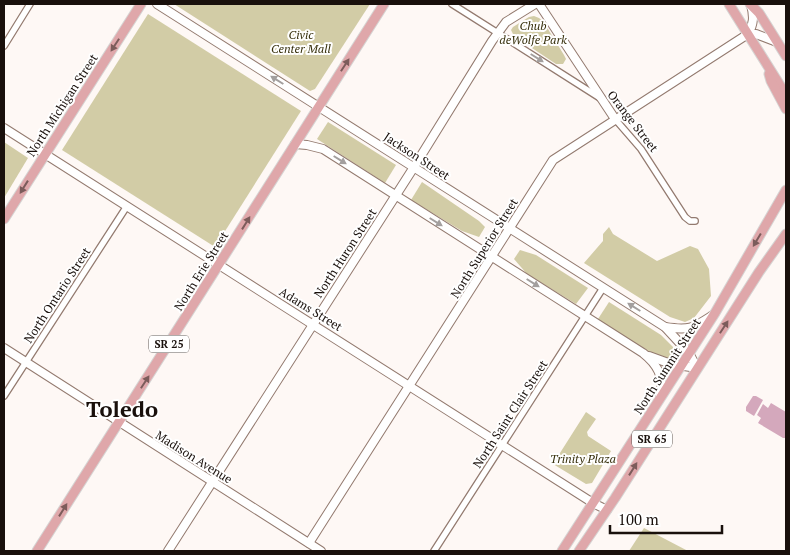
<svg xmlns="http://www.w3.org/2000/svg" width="790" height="555" font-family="'PT Serif',serif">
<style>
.green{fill:#d2cca6}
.water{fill:#d4a8bc}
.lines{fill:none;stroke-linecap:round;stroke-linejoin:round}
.minor-casing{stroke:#937a6f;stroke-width:8}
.tertiary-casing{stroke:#937a6f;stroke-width:10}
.primary-casing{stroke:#d6d4d3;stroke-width:11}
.minor{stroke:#fff;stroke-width:5.5}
.tertiary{stroke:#fff;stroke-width:8}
.primary{stroke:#dfa7aa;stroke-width:9}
.oneway{fill:#7c5c5b}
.oneway2{fill:#a39f9e}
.labels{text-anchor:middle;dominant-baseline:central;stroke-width:4;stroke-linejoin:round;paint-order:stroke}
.shield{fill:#fff;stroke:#5e5855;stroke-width:1}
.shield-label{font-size:11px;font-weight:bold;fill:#19100c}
.park-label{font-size:12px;font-style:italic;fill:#362f0b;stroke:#fff}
.street-label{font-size:12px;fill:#19100c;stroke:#fff}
.town-label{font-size:22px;font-weight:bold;fill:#19100c;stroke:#fff}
</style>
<rect width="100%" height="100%" fill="#fef8f5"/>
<g class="green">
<polygon points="174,4 370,4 315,89 310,91"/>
<polygon points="148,14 301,111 215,247 62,150"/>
<polygon points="534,16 539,18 543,21 564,55 566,59 563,64 556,64 514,36 511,30 513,27 529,17"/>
<polygon points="328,122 396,165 385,183 317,139"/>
<polygon points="4,142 28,158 4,198"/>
<polygon points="422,182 479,221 485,227 479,237 462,231 411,200"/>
<polygon points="609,227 613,234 657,261 690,246 698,249 709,269 711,296 694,318 685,322 670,317 584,263 603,241 603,234"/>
<polygon points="520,250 536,255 588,288 576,304 527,274 514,259"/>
<polygon points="609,302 661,335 676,350 670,359 645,350 598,319"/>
<polygon points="586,412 596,419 587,432 588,436 611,451 592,483 586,484 553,464"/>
<polygon points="644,528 688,551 629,551"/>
</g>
<g class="water">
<polygon points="753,396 756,396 763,400 754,416 746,411 746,407"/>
<polygon points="771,403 786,412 786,438 783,438 758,423 761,418 757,415 763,404 768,408"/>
</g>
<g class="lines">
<defs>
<g id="minor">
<polyline points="452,4 600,98"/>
<polyline points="4,46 30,4"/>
<polyline points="615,119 641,149 685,217 690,221 695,221"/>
<polyline points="4,396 127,206"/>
<polyline points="434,551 603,288"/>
</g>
<g id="tertiary">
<polyline points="157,4 665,327 689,353 697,368"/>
<polyline points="539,4 615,119"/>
<polyline points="748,34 756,34 777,42"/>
<polyline points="4,128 593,503 607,510"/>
<path d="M 295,144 L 307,145 L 323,149 L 643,353 C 657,364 665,377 660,396"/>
<path d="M 665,327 C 690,331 693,328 713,315"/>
<polyline points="4,348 321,551"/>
<polyline points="649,356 671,364 697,368"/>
<path d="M 309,543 L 553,160 L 748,34 C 754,24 754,16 751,5"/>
<polyline points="168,551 414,167 492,41 506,22 535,4"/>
</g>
<g id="primary">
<polyline points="729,4 786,95"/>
<polyline points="750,4 759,13 786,56"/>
<polyline points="769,74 771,81 786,109"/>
<polyline points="4,219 141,4"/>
<polyline points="37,551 384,4"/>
<polyline points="562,551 715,313 786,190"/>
<polyline points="579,551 615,498 759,272 786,234"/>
</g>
</defs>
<use href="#minor" class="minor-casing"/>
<use href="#tertiary" class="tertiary-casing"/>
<use href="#primary" class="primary-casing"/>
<use href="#minor" class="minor"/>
<use href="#tertiary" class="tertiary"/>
<use href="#primary" class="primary"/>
</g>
<defs><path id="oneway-solid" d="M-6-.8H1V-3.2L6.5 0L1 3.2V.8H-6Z" transform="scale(1.25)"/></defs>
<g class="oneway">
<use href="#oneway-solid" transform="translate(115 45) rotate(123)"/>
<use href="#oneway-solid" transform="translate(345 65) rotate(-57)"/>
<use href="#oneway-solid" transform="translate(24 187) rotate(122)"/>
<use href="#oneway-solid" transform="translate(246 223) rotate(-58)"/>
<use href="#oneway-solid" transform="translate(757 240) rotate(121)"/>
<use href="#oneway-solid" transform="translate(724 327) rotate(-57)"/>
<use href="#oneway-solid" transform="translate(145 382) rotate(-57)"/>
<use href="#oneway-solid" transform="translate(633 469) rotate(-58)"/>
<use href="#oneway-solid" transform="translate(63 510) rotate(-58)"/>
</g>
<g class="oneway2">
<use href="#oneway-solid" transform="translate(537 58) rotate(32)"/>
<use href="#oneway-solid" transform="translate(277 80) rotate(-148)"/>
<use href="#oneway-solid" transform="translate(340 160) rotate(32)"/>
<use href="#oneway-solid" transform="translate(436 222) rotate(32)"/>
<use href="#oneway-solid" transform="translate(533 283) rotate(32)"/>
<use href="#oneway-solid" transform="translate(634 307) rotate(-148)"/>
</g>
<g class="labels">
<g class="shield">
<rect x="149" y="335.5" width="40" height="17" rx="4"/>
<rect x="632" y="430.5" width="40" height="17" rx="4"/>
</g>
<g class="shield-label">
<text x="169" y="344">SR 25</text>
<text x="652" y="439">SR 65</text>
</g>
<g class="park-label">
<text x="533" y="25">Chub<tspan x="533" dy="14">deWolfe Park</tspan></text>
<text x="301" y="34">Civic<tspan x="301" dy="14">Center Mall</tspan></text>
<text x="583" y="458">Trinity Plaza</text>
</g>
<g class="street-label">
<text transform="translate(62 105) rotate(-57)">North Michigan Street</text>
<text transform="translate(633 121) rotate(52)">Orange Street</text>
<text transform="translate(417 156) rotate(33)">Jackson Street</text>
<text transform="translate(484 248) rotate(-58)">North Superior Street</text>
<text transform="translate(345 253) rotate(-57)">North Huron Street</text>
<text transform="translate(201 271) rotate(-58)">North Erie Street</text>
<text transform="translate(57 295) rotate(-57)">North Ontario Street</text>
<text transform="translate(311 309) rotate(32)">Adams Street</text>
<text transform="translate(667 366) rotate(-57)">North Summit Street</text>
<text transform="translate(510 414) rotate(-57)">North Saint Clair Street</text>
<text transform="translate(194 457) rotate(32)">Madison Avenue</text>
</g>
<g class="town-label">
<text x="122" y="408">Toledo</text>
</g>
</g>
<rect width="790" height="555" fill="none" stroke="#19100c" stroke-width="10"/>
<path d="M610 525v8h112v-8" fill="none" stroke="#19100c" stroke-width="2.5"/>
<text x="618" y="525" font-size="15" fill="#19100c" stroke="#ffffff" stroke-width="4" paint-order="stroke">100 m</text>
</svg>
